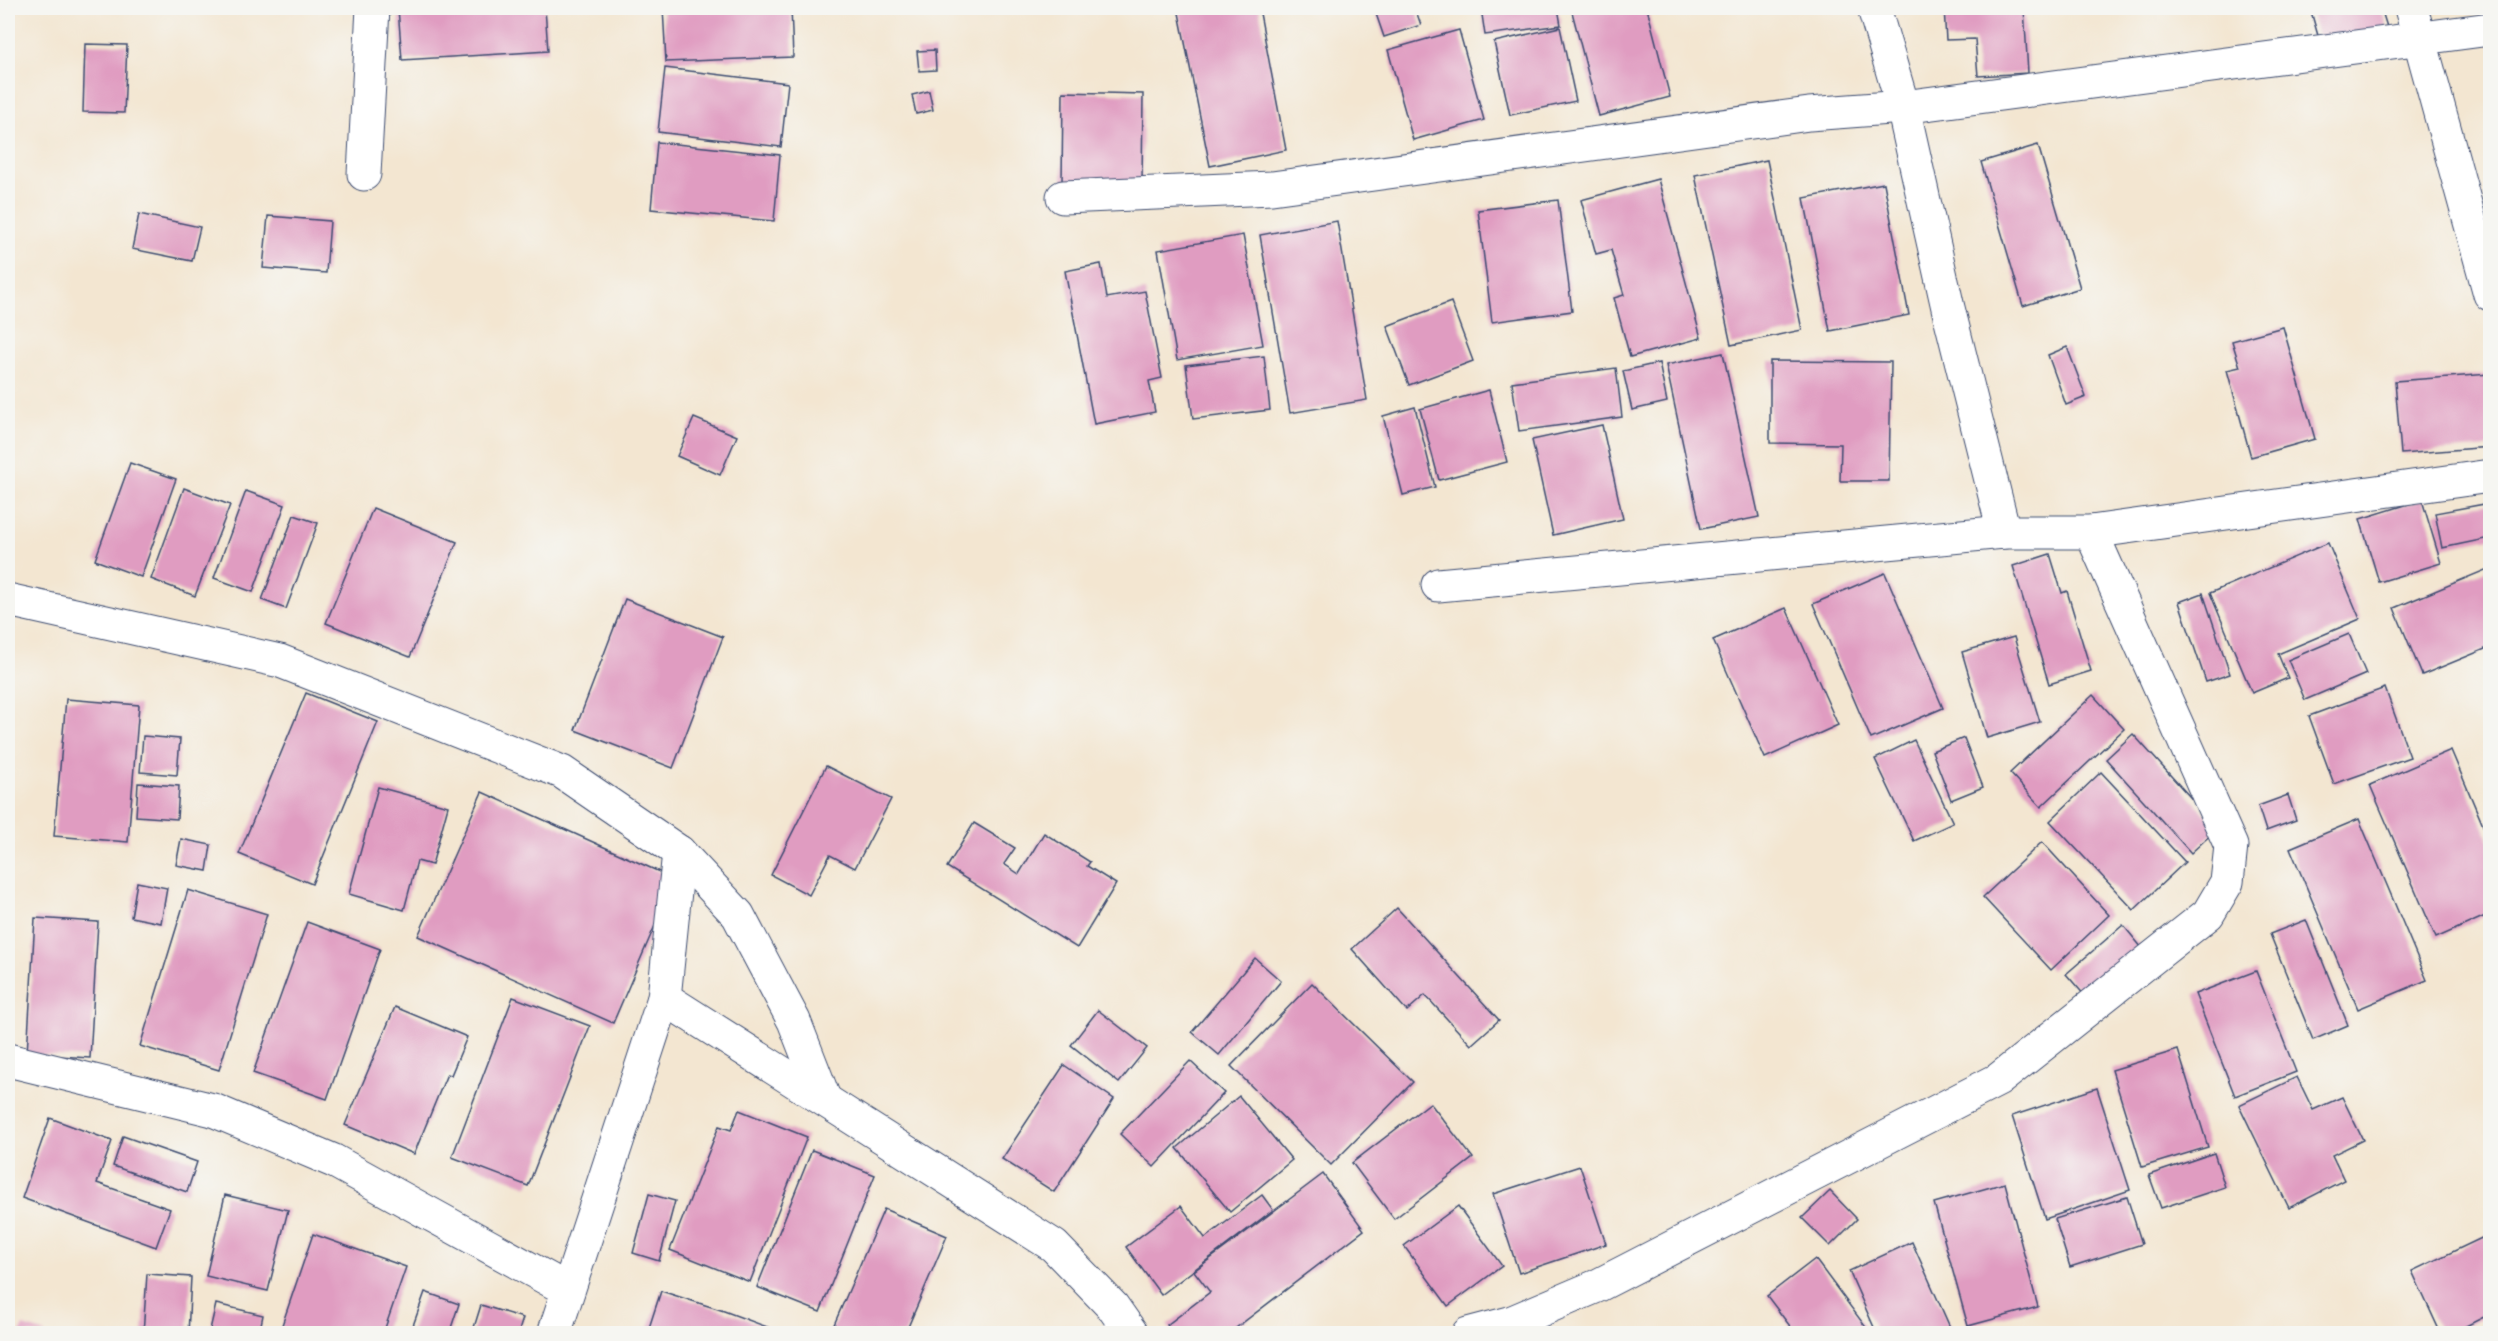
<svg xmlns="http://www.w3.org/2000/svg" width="2498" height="1341" font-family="'Shantell Sans',sans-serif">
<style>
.building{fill:#e09cc1}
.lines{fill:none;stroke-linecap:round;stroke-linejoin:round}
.minor-casing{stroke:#3b4a6f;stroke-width:35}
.minor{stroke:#fff;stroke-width:33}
</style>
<rect width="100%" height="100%" fill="#f6f6f2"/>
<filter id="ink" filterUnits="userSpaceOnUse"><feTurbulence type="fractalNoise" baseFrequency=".0167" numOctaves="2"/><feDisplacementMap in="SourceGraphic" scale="12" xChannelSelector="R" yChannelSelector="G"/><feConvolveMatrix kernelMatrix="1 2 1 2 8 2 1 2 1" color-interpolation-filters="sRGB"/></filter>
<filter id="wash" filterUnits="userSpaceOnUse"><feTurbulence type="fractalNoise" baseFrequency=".008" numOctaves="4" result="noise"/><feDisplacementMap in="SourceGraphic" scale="24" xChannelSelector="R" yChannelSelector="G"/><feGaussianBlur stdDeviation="1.35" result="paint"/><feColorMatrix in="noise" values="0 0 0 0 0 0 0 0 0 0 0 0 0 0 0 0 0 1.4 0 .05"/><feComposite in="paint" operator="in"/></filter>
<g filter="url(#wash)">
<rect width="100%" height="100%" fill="#f3e6d1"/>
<g id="blocks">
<g class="building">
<polygon points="398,8 545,8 548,51 402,60"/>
<polygon points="663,8 791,8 793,57 666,62"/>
<polygon points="1178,8 1259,8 1286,150 1210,166"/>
<polygon points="1374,8 1415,8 1421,25 1384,37"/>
<polygon points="1481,8 1558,8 1561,25 1485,35"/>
<polygon points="1571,8 1647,8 1670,97 1599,116"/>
<polygon points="1944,8 2024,8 2028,73 1978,76 1975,39 1946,40"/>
<polygon points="2310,8 2381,8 2387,27 2321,46"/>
<polygon points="1560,27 1576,101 1510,115 1494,42"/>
<polygon points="1459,30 1484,120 1413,140 1388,50"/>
<polygon points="85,44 127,45 124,113 83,112"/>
<polygon points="935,50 936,70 919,71 917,51"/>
<polygon points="665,68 788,83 781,147 658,132"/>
<polygon points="929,91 933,110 916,114 912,95"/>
<polygon points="1063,92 1143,94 1142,184 1062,183"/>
<polygon points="657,142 780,155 774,221 651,209"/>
<polygon points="2038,145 2080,288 2023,306 1981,162"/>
<polygon points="1767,160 1802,330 1731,345 1695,175"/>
<polygon points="1658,179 1701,338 1630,357 1614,298 1624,295 1611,250 1596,254 1581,200"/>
<polygon points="1884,183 1909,315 1830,331 1804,198"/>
<polygon points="1558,200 1572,311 1492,322 1478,210"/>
<polygon points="139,214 200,227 192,261 132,249"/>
<polygon points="268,216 330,221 326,273 263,268"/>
<polygon points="1337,221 1367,400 1290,413 1260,235"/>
<polygon points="1243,235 1263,345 1177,360 1158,250"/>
<polygon points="1101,264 1107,298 1145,291 1162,378 1149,381 1155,412 1094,424 1065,271"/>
<polygon points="1451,302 1473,361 1409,385 1387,326"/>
<polygon points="2283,327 2315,439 2251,457 2227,370 2240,367 2232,341"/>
<polygon points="2067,347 2086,397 2066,405 2048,355"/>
<polygon points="1723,353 1759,517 1701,529 1666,365"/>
<polygon points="1264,356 1270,410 1193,419 1186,365"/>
<polygon points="1770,361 1891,362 1889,481 1840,481 1841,444 1770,443"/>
<polygon points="1659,363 1667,402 1632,410 1623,371"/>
<polygon points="1616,368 1622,417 1519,431 1512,382"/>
<polygon points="2490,374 2490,447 2401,454 2395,381"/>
<polygon points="1489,390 1507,462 1439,480 1420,409"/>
<polygon points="1415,407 1435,487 1403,495 1383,416"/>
<polygon points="694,418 737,436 720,475 677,456"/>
<polygon points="1602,425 1623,519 1553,535 1532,440"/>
<polygon points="130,463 176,479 141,577 95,560"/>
<polygon points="184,488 230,505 195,596 151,579"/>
<polygon points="246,491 285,505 253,592 214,578"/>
<polygon points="2422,500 2441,563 2379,582 2360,519"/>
<polygon points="2490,503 2490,538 2442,548 2435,513"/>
<polygon points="373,508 457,542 410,657 326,623"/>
<polygon points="294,515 318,523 286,609 262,600"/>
<polygon points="2328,543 2360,619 2278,654 2288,678 2252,693 2210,593"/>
<polygon points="2050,554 2062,593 2067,591 2091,671 2049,684 2013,566"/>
<polygon points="2490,568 2490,647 2422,675 2394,608"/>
<polygon points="1885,573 1943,708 1871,739 1813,604"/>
<polygon points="2203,593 2230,674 2206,682 2179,602"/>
<polygon points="625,599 723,637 673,768 575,730"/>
<polygon points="1786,608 1838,725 1765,758 1713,640"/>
<polygon points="2349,634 2366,674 2305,700 2288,660"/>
<polygon points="2014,637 2040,722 1987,738 1962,652"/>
<polygon points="2385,688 2410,757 2334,784 2309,716"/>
<polygon points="306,693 378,722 312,884 239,854"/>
<polygon points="2093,695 2124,729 2041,807 2010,773"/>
<polygon points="66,699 139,705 128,842 54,836"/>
<polygon points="2133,734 2218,828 2191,853 2106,759"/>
<polygon points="143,736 180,739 177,775 140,772"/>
<polygon points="1964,738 1983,787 1951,800 1932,751"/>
<polygon points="1914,740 1953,823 1914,841 1875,759"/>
<polygon points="2451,750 2490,842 2490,914 2436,938 2370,785"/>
<polygon points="826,766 891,799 855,868 830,855 809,895 771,875"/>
<polygon points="2101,772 2185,862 2134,910 2050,821"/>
<polygon points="138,783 179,786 177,819 136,816"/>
<polygon points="378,787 448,806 432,865 417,861 404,910 349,894"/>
<polygon points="482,792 675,879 613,1023 418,936"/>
<polygon points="2288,795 2296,820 2266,831 2258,806"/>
<polygon points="2359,819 2427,980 2358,1009 2290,848"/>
<polygon points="974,823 1015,848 1004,864 1019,874 1044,833 1090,862 1087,866 1116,884 1077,948 947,867"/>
<polygon points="181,839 211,845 207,871 176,865"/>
<polygon points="2042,842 2109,915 2051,970 1983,897"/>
<polygon points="137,882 167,888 161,923 131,917"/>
<polygon points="188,890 267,914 219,1070 140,1046"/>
<polygon points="1397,908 1499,1020 1471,1045 1425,995 1407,1011 1352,949"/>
<polygon points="35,918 98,922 90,1058 27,1054"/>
<polygon points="2306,920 2348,1025 2313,1040 2270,934"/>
<polygon points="307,922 380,949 327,1099 253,1073"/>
<polygon points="2123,925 2142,948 2086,997 2066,974"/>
<polygon points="1255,958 1281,981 1219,1055 1192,1032"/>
<polygon points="2256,971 2296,1072 2235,1096 2195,994"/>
<polygon points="1312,983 1413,1082 1331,1165 1231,1066"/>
<polygon points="513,997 590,1026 528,1186 452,1157"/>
<polygon points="395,1007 467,1037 451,1075 447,1074 414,1154 345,1125"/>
<polygon points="1098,1010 1147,1048 1119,1083 1071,1045"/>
<polygon points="2178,1050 2208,1147 2142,1167 2112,1070"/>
<polygon points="1190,1061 1224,1093 1154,1167 1120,1134"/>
<polygon points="1064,1065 1114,1099 1054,1192 1002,1159"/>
<polygon points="2297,1077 2313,1110 2342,1097 2363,1140 2332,1155 2344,1180 2289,1208 2239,1105"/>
<polygon points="2097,1088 2130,1190 2045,1219 2012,1116"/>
<polygon points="1239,1096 1292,1160 1230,1212 1177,1148"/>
<polygon points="1430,1103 1473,1158 1394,1219 1352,1163"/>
<polygon points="739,1110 807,1137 750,1282 670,1250 719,1126 731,1130"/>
<polygon points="50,1118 112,1141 97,1183 170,1209 156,1247 22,1198"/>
<polygon points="123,1136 197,1162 187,1192 113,1166"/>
<polygon points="812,1150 875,1175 820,1312 757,1287"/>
<polygon points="2214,1153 2225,1187 2161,1208 2149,1175"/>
<polygon points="1580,1166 1606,1244 1519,1273 1493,1194"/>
<polygon points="1323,1174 1364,1230 1228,1334 1174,1334 1167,1325 1210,1292 1194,1271"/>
<polygon points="2005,1183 2038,1307 1968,1326 1934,1203"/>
<polygon points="1830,1191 1857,1219 1830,1246 1802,1218"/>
<polygon points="649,1194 675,1201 659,1261 633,1253"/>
<polygon points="225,1195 288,1210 268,1291 206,1276"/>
<polygon points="1262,1195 1273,1210 1161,1295 1126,1247 1181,1206 1205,1238"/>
<polygon points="2127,1197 2142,1244 2070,1267 2055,1219"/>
<polygon points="1458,1206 1502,1266 1448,1306 1404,1246"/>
<polygon points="884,1209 947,1236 905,1334 830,1334"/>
<polygon points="313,1234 406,1267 383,1334 279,1334"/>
<polygon points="2490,1234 2490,1314 2450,1334 2441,1334 2412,1271"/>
<polygon points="1912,1242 1953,1334 1877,1334 1849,1271"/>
<polygon points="1815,1259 1868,1330 1863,1334 1796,1334 1767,1296"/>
<polygon points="147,1274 191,1277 188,1334 143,1334"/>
<polygon points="661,1291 724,1311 786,1334 647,1334"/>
<polygon points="425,1292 459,1304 449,1334 410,1334"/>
<polygon points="216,1304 263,1315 259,1334 209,1334"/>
<polygon points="481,1305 523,1318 518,1334 472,1334"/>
<polygon points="23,1326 45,1333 45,1334 20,1334"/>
</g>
</g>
</g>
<g filter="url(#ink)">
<use href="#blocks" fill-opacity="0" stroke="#3b4a6f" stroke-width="1.5"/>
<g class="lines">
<defs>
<g id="minor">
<polyline points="1874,8 1903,107 1948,308 2004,532"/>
<polyline points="2411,8 2490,294"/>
<polyline points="364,174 373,8"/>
<polyline points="1063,197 1272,188 1809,114 1903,107 2490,29"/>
<polyline points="1438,585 2004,532 2091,532 2490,476"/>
<polyline points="8,600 280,661 562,772 679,852 738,915 794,1021 824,1098"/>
<polyline points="664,998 1054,1246 1113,1307 1132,1334"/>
<polyline points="8,1060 213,1110 334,1161 568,1290"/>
<polyline points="554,1334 664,998 679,852"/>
<polyline points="1468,1334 1510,1323 1597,1286 1998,1080 2208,914 2227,882 2231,846 2091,532"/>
</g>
</defs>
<use href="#minor" class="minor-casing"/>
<use href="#minor" class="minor"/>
</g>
</g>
<rect width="2498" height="1341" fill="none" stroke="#f6f6f2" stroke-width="30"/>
</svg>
